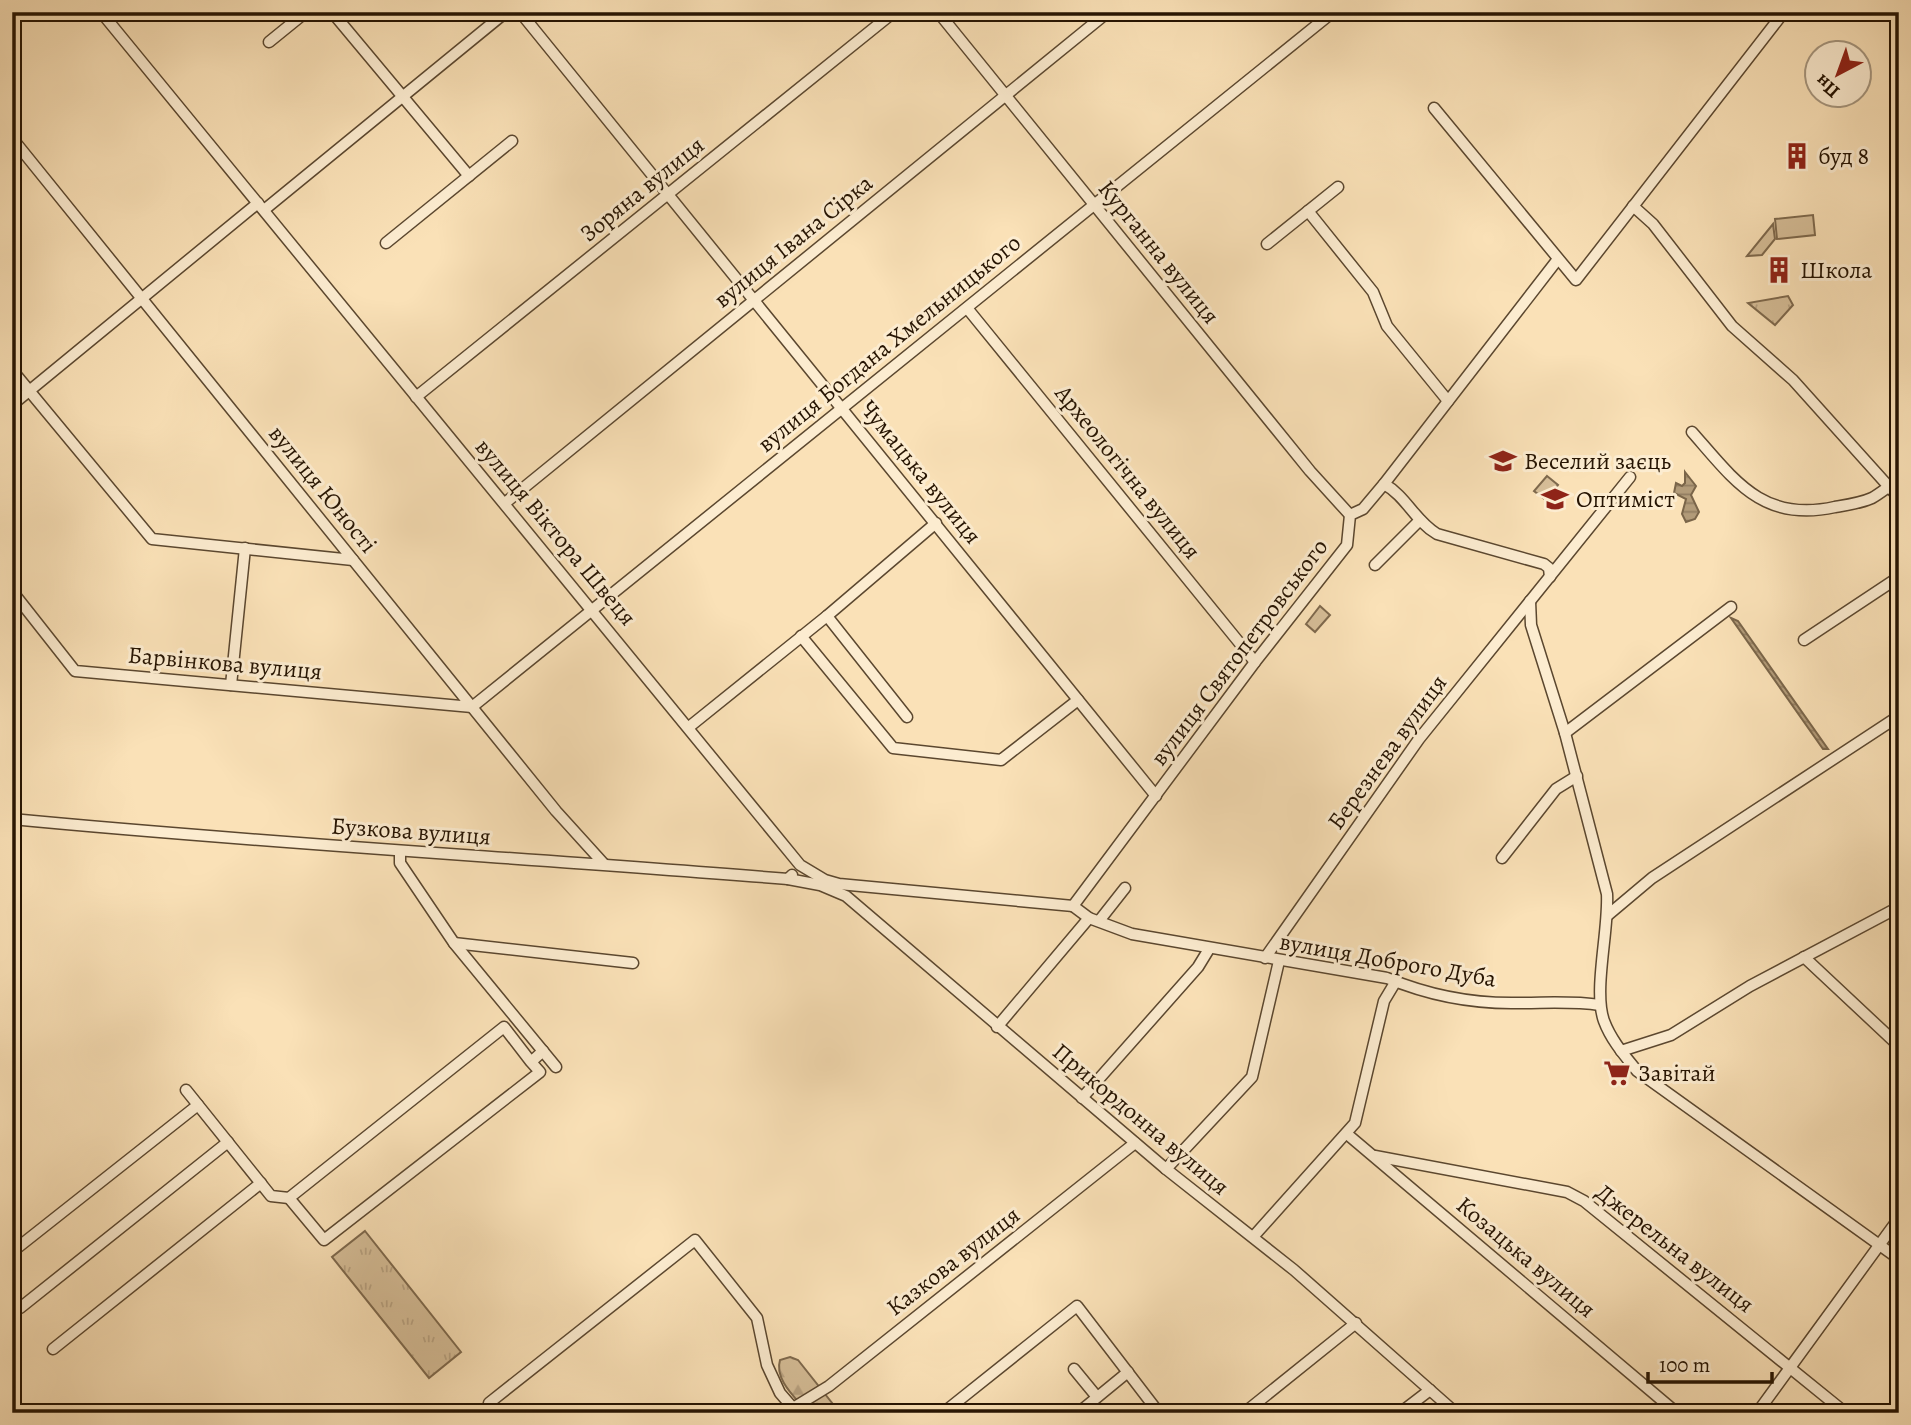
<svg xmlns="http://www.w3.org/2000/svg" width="1911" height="1425" font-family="Alegreya,serif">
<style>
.grass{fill:url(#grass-tufts);stroke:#7e694d;stroke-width:2}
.forest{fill:url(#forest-firs);stroke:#7e694d;stroke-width:2}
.pitch{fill:#d6be98;stroke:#7e694d;stroke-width:2}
.water{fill:url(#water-rules);stroke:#7a6549;stroke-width:2}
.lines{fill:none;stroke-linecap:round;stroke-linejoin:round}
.minor-casing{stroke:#5b472f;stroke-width:13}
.minor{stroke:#fcecd0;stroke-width:10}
.labels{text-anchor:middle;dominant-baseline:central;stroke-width:6;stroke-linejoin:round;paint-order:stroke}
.poi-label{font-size:24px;fill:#261402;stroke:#fcecd0;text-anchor:start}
.street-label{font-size:24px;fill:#261402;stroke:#fcecd0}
</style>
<defs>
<pattern id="grass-tufts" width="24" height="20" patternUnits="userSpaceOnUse" patternTransform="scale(1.75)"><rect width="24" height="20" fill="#d6be98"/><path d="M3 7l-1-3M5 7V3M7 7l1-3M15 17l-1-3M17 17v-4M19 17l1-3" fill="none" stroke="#b8a281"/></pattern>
<pattern id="forest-firs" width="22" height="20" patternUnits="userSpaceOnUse" patternTransform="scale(1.75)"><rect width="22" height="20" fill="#d6be98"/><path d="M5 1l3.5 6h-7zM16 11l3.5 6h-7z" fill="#b8a281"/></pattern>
<pattern id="water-rules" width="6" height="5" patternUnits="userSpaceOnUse" patternTransform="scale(1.75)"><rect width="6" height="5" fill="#b29b79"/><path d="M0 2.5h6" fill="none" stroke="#917d61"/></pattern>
</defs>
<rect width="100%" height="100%" fill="#fae1b7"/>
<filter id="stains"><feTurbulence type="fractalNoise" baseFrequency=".00286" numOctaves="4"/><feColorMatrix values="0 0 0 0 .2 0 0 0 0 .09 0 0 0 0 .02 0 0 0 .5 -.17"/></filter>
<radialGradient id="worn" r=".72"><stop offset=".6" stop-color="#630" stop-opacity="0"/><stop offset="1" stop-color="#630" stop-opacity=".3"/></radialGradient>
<g class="grass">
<polygon points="1788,296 1793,305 1775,325 1748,303"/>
<polygon points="365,1231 461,1352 429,1378 332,1257"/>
</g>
<path class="forest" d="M 790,1357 L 798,1360 L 840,1413 L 808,1413 C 796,1398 774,1380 780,1360 Z"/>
<g class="pitch">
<polygon points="1813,215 1815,235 1777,239 1775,219"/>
<polygon points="1773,224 1775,239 1762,255 1747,256"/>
<polygon points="1547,476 1558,485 1546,500 1534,491"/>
<polygon points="1320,606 1330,615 1315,632 1306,624"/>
</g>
<g class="water">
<polygon points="1685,472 1696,486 1691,495 1699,512 1695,519 1686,522 1682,514 1686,499 1674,493 1676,483 1682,486 1685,483"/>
<polygon points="1731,618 1738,621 1828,749 1823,749"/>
</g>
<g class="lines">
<defs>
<g id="minor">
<polyline points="101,12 800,865 825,880 839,884 1073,906"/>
<polyline points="332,12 469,176"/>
<polyline points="520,12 1156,796"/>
<polyline points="938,12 1310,471 1350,515"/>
<polyline points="1890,12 1899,19"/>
<polyline points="269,42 306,12"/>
<polyline points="1434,108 1576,280 1784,12"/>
<polyline points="12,138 556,811 604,864"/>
<polyline points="1633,206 1653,224 1732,326 1793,380 1899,498"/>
<polyline points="264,210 506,12"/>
<polyline points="1308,211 1373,292 1387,326 1448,401"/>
<polyline points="386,243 512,141"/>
<polyline points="1267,244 1338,187"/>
<polyline points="967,308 1255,662"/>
<polyline points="12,370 152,539 353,560"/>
<polyline points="416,397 894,12"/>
<polyline points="12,405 258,203"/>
<path d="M 1692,432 C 1735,481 1763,523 1835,507 C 1847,505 1861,503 1872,498 C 1881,493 1890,485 1899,480"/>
<path d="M 1384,484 C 1406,496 1415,521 1437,534 L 1544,564 L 1549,568 L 1550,577"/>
<polyline points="505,503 1108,12"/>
<polyline points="1375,565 1420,520"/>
<polyline points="12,591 75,671 472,707 1333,12"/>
<path d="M 1530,601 L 1531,625 L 1565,733 L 1607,894 C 1609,930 1593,991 1604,1021 C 1611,1040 1625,1056 1637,1071 L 1899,1259"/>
<polyline points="827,616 907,717"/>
<polyline points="801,636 893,748 1001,760 1078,700"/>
<polyline points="1804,640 1899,577"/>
<polyline points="231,685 245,548"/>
<polyline points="689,727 827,616 936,523"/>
<polyline points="1565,733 1731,607"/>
<path d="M 12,819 C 271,844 530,858 788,879 L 792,875"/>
<polyline points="400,853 400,863 454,943 556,1067"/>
<polyline points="1502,858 1556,789 1577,776"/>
<polyline points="788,879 820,885 846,896 1166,1169 1294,1270 1456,1413"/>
<polyline points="1073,906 1255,662 1347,545 1350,515 1363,509 1384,484 1558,259"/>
<path d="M 1073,906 L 1089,918 L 1132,934 L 1387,978 C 1428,995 1475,1004 1519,1003 C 1547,1003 1572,1001 1600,1005"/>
<polyline points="1608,915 1652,878 1899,716"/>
<polyline points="1099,921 1125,888"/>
<polyline points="454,943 633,963"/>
<polyline points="1804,957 1899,1046"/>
<polyline points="1265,958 1419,739 1630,477"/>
<polyline points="997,1027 1089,918"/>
<polyline points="1621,1051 1671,1035 1750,986 1899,907"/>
<polyline points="531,1062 540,1072 324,1240 289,1198 504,1027 531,1062 543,1051"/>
<polyline points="186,1090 271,1196 289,1198"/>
<polyline points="1082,1098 1198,967 1209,949"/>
<polyline points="1347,1134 1677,1413"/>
<polyline points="1375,1156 1567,1192 1584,1201 1842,1410"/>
<polyline points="1166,1169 1252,1077 1279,961"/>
<polyline points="1253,1237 1355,1123 1384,1001 1396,981"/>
<polyline points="12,1252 198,1105"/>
<polyline points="20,1308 228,1142"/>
<polyline points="53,1349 261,1183"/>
<polyline points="1074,1369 1097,1397"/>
<polyline points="489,1403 695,1240 757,1318 767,1365 780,1393 793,1408 829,1386 1135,1143"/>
<polyline points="943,1413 1077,1306 1159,1413"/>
<polyline points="1078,1413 1128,1372"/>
<polyline points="1244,1413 1356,1323"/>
<polyline points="1400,1413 1430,1390"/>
<polyline points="1757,1413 1899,1218"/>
</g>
</defs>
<use href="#minor" class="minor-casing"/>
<use href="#minor" class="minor"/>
</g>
<defs>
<symbol id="building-bare" viewBox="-9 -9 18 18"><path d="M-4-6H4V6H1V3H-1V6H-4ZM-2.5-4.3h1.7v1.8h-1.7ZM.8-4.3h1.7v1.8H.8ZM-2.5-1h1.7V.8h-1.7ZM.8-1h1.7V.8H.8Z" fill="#8f2418" stroke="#fcecd0" stroke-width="2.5" paint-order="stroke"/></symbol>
<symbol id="school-bare" viewBox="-9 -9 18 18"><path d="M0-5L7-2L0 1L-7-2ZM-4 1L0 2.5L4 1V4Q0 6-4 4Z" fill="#8f2418" stroke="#fcecd0" stroke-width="2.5" paint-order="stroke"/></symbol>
<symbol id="supermarket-bare" viewBox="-9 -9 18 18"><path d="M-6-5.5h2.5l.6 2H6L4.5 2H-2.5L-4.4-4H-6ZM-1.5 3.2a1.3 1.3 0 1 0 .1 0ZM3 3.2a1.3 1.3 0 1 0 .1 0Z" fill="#8f2418" stroke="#fcecd0" stroke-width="2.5" paint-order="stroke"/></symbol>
</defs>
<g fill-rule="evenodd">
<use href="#building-bare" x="1778" y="137" width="38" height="38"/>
<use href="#building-bare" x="1760" y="251" width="38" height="38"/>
<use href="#school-bare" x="1484" y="442" width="38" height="38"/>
<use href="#school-bare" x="1536" y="480" width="38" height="38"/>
<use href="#supermarket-bare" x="1598" y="1054" width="38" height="38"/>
</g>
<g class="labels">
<g class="poi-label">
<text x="1818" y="156">буд 8</text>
<text x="1800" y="270">Школа</text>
<text x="1524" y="461">Веселий заєць</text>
<text x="1576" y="499">Оптиміст</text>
<text x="1638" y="1073">Завітай</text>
</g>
<g class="street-label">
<text transform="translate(642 189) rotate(-39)">Зоряна вулиця</text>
<text transform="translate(793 241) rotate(-39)">вулиця Івана Сірка</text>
<text transform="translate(1159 252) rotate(51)">Курганна вулиця</text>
<text transform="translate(889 343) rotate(-39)">вулиця Богдана Хмельницького</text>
<text transform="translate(921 472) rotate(51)">Чумацька вулиця</text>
<text transform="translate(1128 472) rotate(51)">Археологічна вулиця</text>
<text transform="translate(323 489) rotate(51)">вулиця Юності</text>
<text transform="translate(556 532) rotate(50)">вулиця Віктора Швеця</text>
<text transform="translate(1239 652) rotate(-53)">вулиця Святопетровського</text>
<text transform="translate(225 663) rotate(5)">Барвінкова вулиця</text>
<text transform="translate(1387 752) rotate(-54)">Березнева вулиця</text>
<text transform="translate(411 831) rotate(4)">Бузкова вулиця</text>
<text transform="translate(1388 960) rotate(10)">вулиця Доброго Дуба</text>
<text transform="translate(1141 1119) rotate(40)">Прикордонна вулиця</text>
<text transform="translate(1675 1248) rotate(38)">Джерельна вулиця</text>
<text transform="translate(1526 1257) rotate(40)">Козацька вулиця</text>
<text transform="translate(953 1261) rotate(-38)">Казкова вулиця</text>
</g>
</g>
<rect width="1911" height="1425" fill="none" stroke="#fae1b7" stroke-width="42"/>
<rect x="14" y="14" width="1883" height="1397" fill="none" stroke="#261402" stroke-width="3.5"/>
<rect x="21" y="21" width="1869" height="1383" fill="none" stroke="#261402" stroke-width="2"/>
<g transform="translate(1838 74) rotate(221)"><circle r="33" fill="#fcecd0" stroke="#a6967e" stroke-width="2"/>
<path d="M0-5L12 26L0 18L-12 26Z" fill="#8f2418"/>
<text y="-10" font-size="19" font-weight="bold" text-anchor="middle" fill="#261402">Пн</text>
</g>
<path d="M1648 1372v10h124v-10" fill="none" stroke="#261402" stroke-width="3.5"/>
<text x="1659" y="1372" font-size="21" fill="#261402" stroke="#fcecd0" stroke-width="5" paint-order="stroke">100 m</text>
<rect width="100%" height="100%" filter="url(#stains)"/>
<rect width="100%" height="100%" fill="url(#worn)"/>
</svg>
